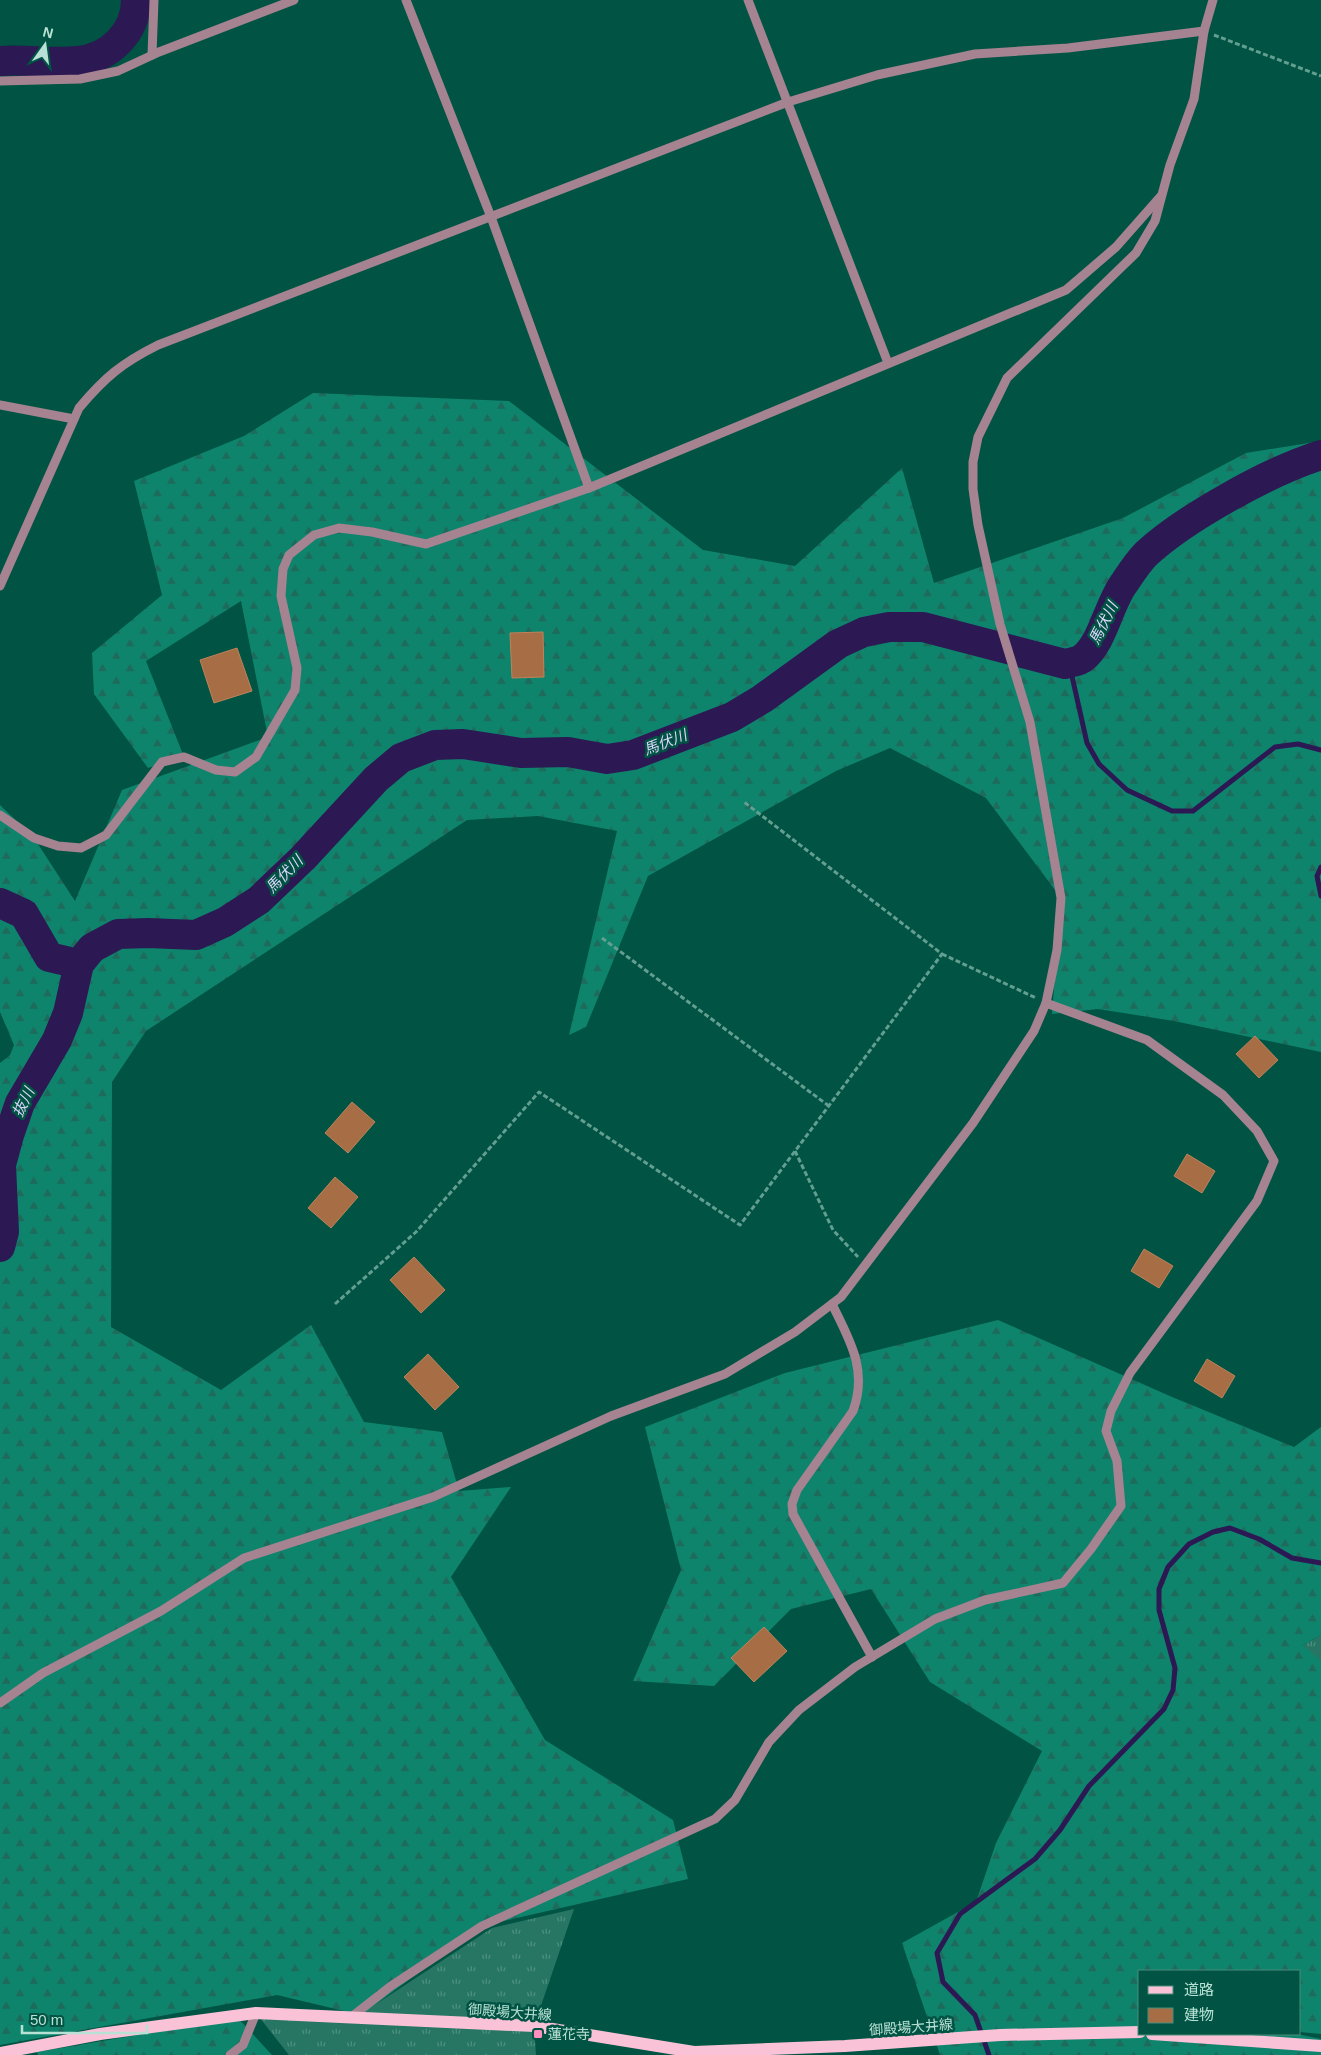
<svg xmlns="http://www.w3.org/2000/svg" width="1321" height="2055" font-family="Arial,'Noto Sans JP',sans-serif">
<style>
.grass{fill:url(#grass-tufts)}
.forest{fill:url(#forest-firs)}
.lines{fill:none;stroke-linecap:round;stroke-linejoin:round}
.stream{stroke:#2c1853;stroke-width:5}
.river{stroke:#2c1853;stroke-width:30}
.building{fill:#a76d45;stroke:#bf835a}
.path{stroke:#639f91;stroke-width:3;stroke-dasharray:5 2.5;stroke-linecap:butt}
.minor{stroke:#a58390;stroke-width:9}
.major{stroke:#fac2d7;stroke-width:12}
.poi-dot{fill:#fe8ebd;stroke:#015343;stroke-width:2}
.labels{text-anchor:middle;dominant-baseline:central;stroke-width:5;stroke-linejoin:round;paint-order:stroke}
.street-label{font-size:14px;fill:#b8e1d5;stroke:#015343}
.poi-label{font-size:14px;fill:#b8e1d5;stroke:#015343;text-anchor:start}
.water-label{font-size:15px;font-style:italic;fill:#ddd6fc;stroke:#015343}
</style>
<defs>
<pattern id="grass-tufts" width="24" height="20" patternUnits="userSpaceOnUse" patternTransform="scale(1.25)"><rect width="24" height="20" fill="#277664"/><path d="M3 7l-1-3M5 7V3M7 7l1-3M15 17l-1-3M17 17v-4M19 17l1-3" fill="none" stroke="#4e9080"/></pattern>
<pattern id="forest-firs" width="22" height="20" patternUnits="userSpaceOnUse" patternTransform="scale(1.25)"><rect width="22" height="20" fill="#0e846d"/><path d="M5 1l3.5 6h-7zM16 11l3.5 6h-7z" fill="#1e6a5b"/></pattern>
</defs>
<rect width="100%" height="100%" fill="#015343"/>
<g class="grass">
<polygon points="1321,1635 1321,1663 1303,1645"/>
<polygon points="574,1909 534,2026 536,2055 289,2055 256,2013 364,2012 492,1928"/>
</g>
<g class="forest">
<polygon points="313,393 509,401 703,550 795,566 902,468 934,583 1123,518 1246,453 1321,441 1321,1052 1174,1021 1098,1009 1052,1014 1061,898 986,798 890,748 836,771 648,876 586,1027 569,1035 617,831 538,816 467,820 146,1031 112,1082 111,1327 221,1390 311,1325 364,1422 442,1432 459,1491 511,1487 451,1577 545,1740 673,1820 688,1879 482,1926 361,2015 277,1995 0,2045 0,1063 10,1055 14,1045 0,1012 0,805 34,838 75,901 122,790 268,737 241,601 146,661 184,757 148,768 94,694 92,653 162,595 134,481 244,436"/>
<polygon points="998,1320 1172,1397 1294,1447 1321,1427 1321,1635 1303,1645 1321,1661 1321,2034 1300,2032 1300,1971 1140,1971 1140,2034 1297,2034 1321,2039 1321,2055 940,2055 902,1943 976,1902 996,1843 1042,1751 930,1682 871,1589 791,1609 714,1686 633,1681 681,1570 645,1427 785,1373"/>
<polygon points="238,2018 272,2055 38,2055 37,2052"/>
</g>
<g class="lines">
<g class="stream">
<polyline points="1069,663 1087,743 1099,764 1127,790 1172,811 1193,811 1275,747 1298,744 1321,750"/>
<polyline points="1321,867 1317,876 1321,896"/>
<polyline points="989,2055 975,2015 943,1982 937,1953 960,1914 1035,1859 1060,1830 1089,1786 1164,1709 1173,1690 1175,1668 1159,1610 1159,1589 1168,1567 1189,1544 1213,1532 1230,1528 1259,1539 1292,1558 1321,1563"/>
</g>
<g class="river">
<path d="M 0,61 C 26,59 52,64 78,61 C 110,58 136,32 136,0"/>
<polyline points="0,903 24,914 49,957 79,964"/>
<path d="M 0,1247 L 4,1232 L 1,1165 L 9,1135 L 20,1103 L 57,1040 L 68,1013 L 79,964 L 92,948 L 118,934 L 148,933 L 196,935 L 225,922 L 259,900 L 303,858 L 376,779 L 401,758 L 435,745 L 463,744 L 521,753 L 568,752 L 607,759 L 633,755 L 732,717 L 762,699 L 838,644 L 864,632 L 889,627 L 923,627 L 1065,664 C 1070,662 1079,662 1083,658 C 1103,643 1109,602 1125,582 C 1131,573 1138,562 1146,554 C 1185,518 1270,471 1321,455"/>
</g>
</g>
<g class="building">
<polygon points="543,632 544,677 512,678 510,633"/>
<polygon points="237,648 252,691 214,703 200,660"/>
<polygon points="1255,1036 1278,1060 1259,1078 1236,1054"/>
<polygon points="352,1102 375,1122 348,1153 325,1133"/>
<polygon points="1187,1154 1215,1171 1202,1193 1174,1176"/>
<polygon points="335,1177 358,1197 331,1228 308,1208"/>
<polygon points="1144,1249 1173,1266 1159,1288 1131,1271"/>
<polygon points="414,1257 445,1290 421,1313 390,1280"/>
<polygon points="428,1354 459,1387 435,1410 404,1377"/>
<polygon points="1207,1359 1235,1376 1222,1398 1194,1381"/>
<polygon points="764,1627 787,1651 754,1682 731,1658"/>
</g>
<g class="lines">
<g class="path">
<polyline points="1214,35 1321,76"/>
<polyline points="602,938 829,1106"/>
<polyline points="942,954 1036,998"/>
<polyline points="795,1151 833,1230 858,1257"/>
<polyline points="335,1304 416,1232 539,1092 740,1225 942,954 744,802"/>
</g>
<g class="minor">
<polyline points="406,0 491,217 589,488"/>
<polyline points="748,0 888,363"/>
<polyline points="152,55 154,0"/>
<polyline points="0,81 80,79 118,71 159,52 294,0"/>
<polyline points="0,405 74,419"/>
<path d="M 0,586 L 79,408 C 105,377 122,363 158,345 L 788,102 L 877,75 L 975,54 L 1068,48 L 1204,31"/>
<polyline points="0,815 34,838 58,846 81,848 106,835 162,762 184,757 216,770 235,772 256,757 295,690 297,668 281,596 283,569 289,555 314,535 339,528 372,532 426,544 589,488 1066,290 1116,247 1161,196"/>
<path d="M 832,1304 C 850,1341 868,1370 853,1411 L 797,1490 L 792,1504 L 793,1514 L 872,1657"/>
<polyline points="0,1703 43,1673 161,1611 244,1558 433,1497 611,1416 725,1374 795,1332 841,1297 973,1123 1034,1031 1046,1003 1057,950 1061,898 1030,722 1000,624 978,525 973,489 973,462 978,437 1007,378 1136,253 1155,221 1170,165 1194,99 1204,31 1213,0"/>
<polyline points="350,2018 391,1986 482,1926 715,1819 735,1800 769,1742 799,1710 855,1667 935,1619 985,1600 1063,1583 1091,1549 1121,1506 1117,1461 1106,1431 1111,1411 1130,1373 1257,1201 1274,1161 1257,1131 1223,1095 1147,1040 1046,1003"/>
<polyline points="230,2055 243,2045 256,2013"/>
</g>
<g class="major">
<polyline points="1152,2034 1321,2046"/>
<polyline points="0,2053 100,2034 256,2013 534,2026 694,2052 845,2046 1000,2035 1140,2032"/>
</g>
</g>
<rect class="poi-dot" x="533" y="2029" width="10" height="10" rx="2.5"/>
<g class="labels">
<g class="street-label">
<text transform="translate(510 2012) rotate(4)">御殿場大井線</text>
<text transform="translate(911 2027) rotate(-4)">御殿場大井線</text>
</g>
<g class="poi-label">
<text x="548" y="2034">蓮花寺</text>
</g>
<g class="water-label">
<text transform="translate(1103 623) rotate(-63)">馬伏川</text>
<text transform="translate(665 742) rotate(-21)">馬伏川</text>
<text transform="translate(284 874) rotate(-46)">馬伏川</text>
<text transform="translate(23 1102) rotate(-64)">抜川</text>
</g>
</g>
<rect x="1138" y="1970" width="162" height="65" fill="#015343" stroke="#4a8c7d"/>
<rect x="1148" y="1986" width="25" height="8" fill="#fac2d7" stroke="#4a8c7d"/>
<text x="1184" y="1995" font-size="15" fill="#b8e1d5">道路</text>
<rect x="1148" y="2008" width="25" height="15" fill="#a76d45" stroke="#4a8c7d"/>
<text x="1184" y="2020" font-size="15" fill="#b8e1d5">建物</text>
<g transform="translate(45 45) rotate(14)" stroke="#015343" stroke-width="4" paint-order="stroke">
<path d="M0-4L9 19L0 12L-9 19Z" fill="#b8e1d5"/>
<text y="-8" font-size="14" font-weight="bold" text-anchor="middle" fill="#b8e1d5">N</text>
</g>
<path d="M22 2025v8h125v-8" fill="none" stroke="#b8e1d5" stroke-width="2.5"/>
<text x="30" y="2025" font-size="15" fill="#b8e1d5" stroke="#015343" stroke-width="4" paint-order="stroke">50 m</text>
</svg>
